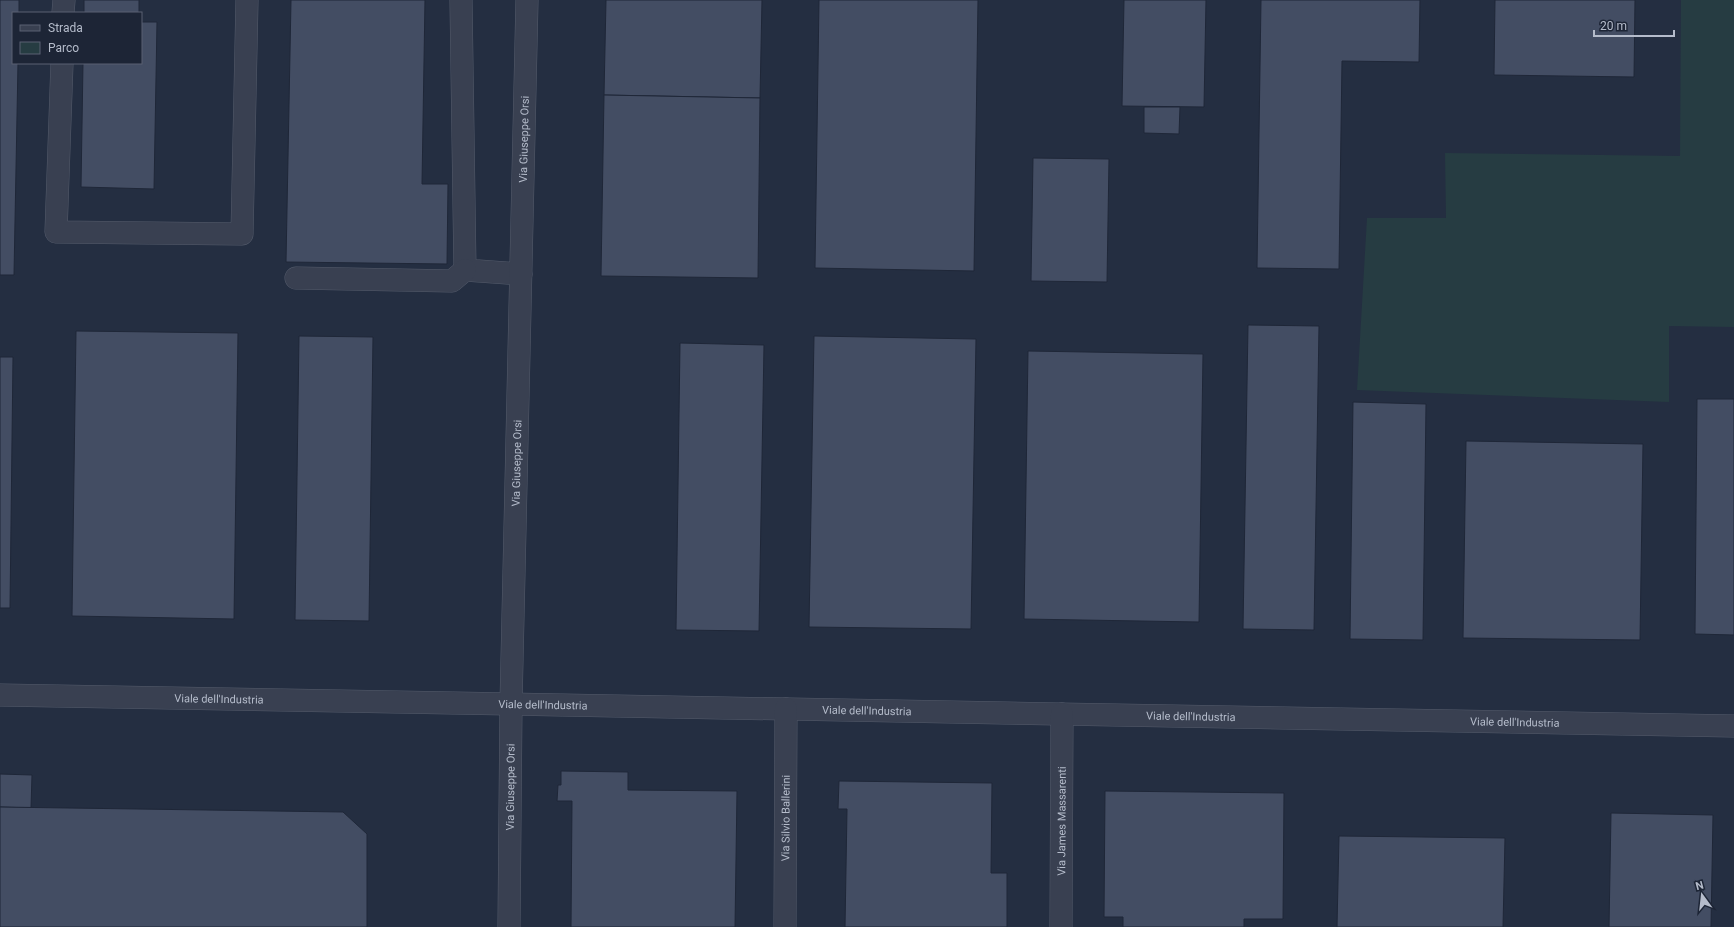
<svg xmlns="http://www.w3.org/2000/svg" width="1734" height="927" font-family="Roboto,sans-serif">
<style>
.green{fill:#263c42}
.building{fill:#434d63;stroke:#1f2738}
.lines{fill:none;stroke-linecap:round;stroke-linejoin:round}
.minor-casing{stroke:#545b6b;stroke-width:23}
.minor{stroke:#394051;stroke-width:22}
.labels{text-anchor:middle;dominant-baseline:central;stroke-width:3;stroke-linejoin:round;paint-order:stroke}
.street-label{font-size:11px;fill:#b5bccb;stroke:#1d2536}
</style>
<rect width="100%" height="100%" fill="#242e41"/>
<polygon class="green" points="1681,0 1734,0 1734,327 1669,326 1669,402 1357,390 1367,218 1446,218 1445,153 1680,156"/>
<g class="building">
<polygon points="0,0 19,0 19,13 13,13 13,63 18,63 14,275 0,275"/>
<rect x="84" y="0" width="55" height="13"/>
<polygon points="291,0 425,0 422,184 448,184 447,264 286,262"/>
<polygon points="606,0 762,0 760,98 604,95"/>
<polygon points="819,0 978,0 974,271 815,268"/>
<polygon points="1124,0 1206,0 1204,107 1122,106"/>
<polygon points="1261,0 1420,0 1419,62 1342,61 1339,269 1257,268"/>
<polygon points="1495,0 1635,0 1634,77 1494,75"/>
<polygon points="141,22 157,22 154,189 81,187 83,63 141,63"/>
<polygon points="604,95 760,98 758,278 601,276"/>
<polygon points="1144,107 1180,107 1179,134 1144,133"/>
<polygon points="1033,158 1109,159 1107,282 1031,281"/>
<polygon points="1248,325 1319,326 1314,630 1243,629"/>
<polygon points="76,331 238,333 234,619 72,616"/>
<polygon points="299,336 373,337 369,621 295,620"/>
<polygon points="814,336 976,339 971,629 809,627"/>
<polygon points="680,343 764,345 759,631 676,630"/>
<polygon points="1028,351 1203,354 1199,622 1024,619"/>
<polygon points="0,357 13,357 10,608 0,608"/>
<polygon points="1697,399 1734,399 1734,635 1695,634"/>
<polygon points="1353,402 1426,404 1423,640 1350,639"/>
<polygon points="1466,441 1643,444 1640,640 1463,638"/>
<polygon points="561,771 628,772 628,790 737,791 735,927 571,927 572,801 557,801 558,785 561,785"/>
<polygon points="0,774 32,775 31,808 0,807"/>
<polygon points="839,781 992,783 991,873 1007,873 1007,927 845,927 847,809 838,809"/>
<polygon points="1105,791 1284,793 1283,919 1244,919 1244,927 1123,927 1123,917 1104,917"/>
<polygon points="0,807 343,812 367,834 367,927 0,927"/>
<polygon points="1611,813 1713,815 1711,927 1609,927"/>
<polygon points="1339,836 1505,838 1503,927 1337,927"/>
</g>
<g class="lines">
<defs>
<g id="minor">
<polyline points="461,0 465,270 521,274"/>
<polyline points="63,13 64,0"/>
<polyline points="62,63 56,232 242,234 247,0"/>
<polyline points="296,278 452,281 465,270"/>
<path id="s1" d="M 0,695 L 1734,726"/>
<path id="s2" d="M 509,927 L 511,704 L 527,0"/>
<path id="s3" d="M 785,927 L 786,709"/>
<path id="s4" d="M 1061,927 L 1062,714"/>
</g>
</defs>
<use href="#minor" class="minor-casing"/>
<use href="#minor" class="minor"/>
</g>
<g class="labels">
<g class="street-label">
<text stroke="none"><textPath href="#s2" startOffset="788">Via Giuseppe Orsi</textPath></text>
<text stroke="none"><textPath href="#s2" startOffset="464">Via Giuseppe Orsi</textPath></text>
<text stroke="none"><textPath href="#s1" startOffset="219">Viale dell'Industria</textPath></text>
<text stroke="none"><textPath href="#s1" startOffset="543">Viale dell'Industria</textPath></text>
<text stroke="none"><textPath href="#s1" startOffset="867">Viale dell'Industria</textPath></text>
<text stroke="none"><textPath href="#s1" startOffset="1191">Viale dell'Industria</textPath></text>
<text stroke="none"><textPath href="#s1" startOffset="1515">Viale dell'Industria</textPath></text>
<text stroke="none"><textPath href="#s2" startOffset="140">Via Giuseppe Orsi</textPath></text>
<text stroke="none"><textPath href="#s3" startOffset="109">Via Silvio Ballerini</textPath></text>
<text stroke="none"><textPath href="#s4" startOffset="106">Via James Massarenti</textPath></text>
</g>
</g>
<rect x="12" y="12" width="130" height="52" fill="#1d2536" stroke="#5a6172"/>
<rect x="20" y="25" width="20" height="6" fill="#394051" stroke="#5a6172"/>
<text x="48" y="32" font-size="12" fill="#b5bccb">Strada</text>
<rect x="20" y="42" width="20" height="12" fill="#263c42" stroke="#5a6172"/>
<text x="48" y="52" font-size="12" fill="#b5bccb">Parco</text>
<g transform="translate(1702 895) rotate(345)" stroke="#1d2536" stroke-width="3" paint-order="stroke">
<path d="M0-3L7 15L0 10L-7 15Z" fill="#b5bccb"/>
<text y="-6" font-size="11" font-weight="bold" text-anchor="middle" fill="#b5bccb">N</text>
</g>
<path d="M1594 30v6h80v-6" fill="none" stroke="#b5bccb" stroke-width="2"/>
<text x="1600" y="30" font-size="12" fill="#b5bccb" stroke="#1d2536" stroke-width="3" paint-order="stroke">20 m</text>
</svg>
